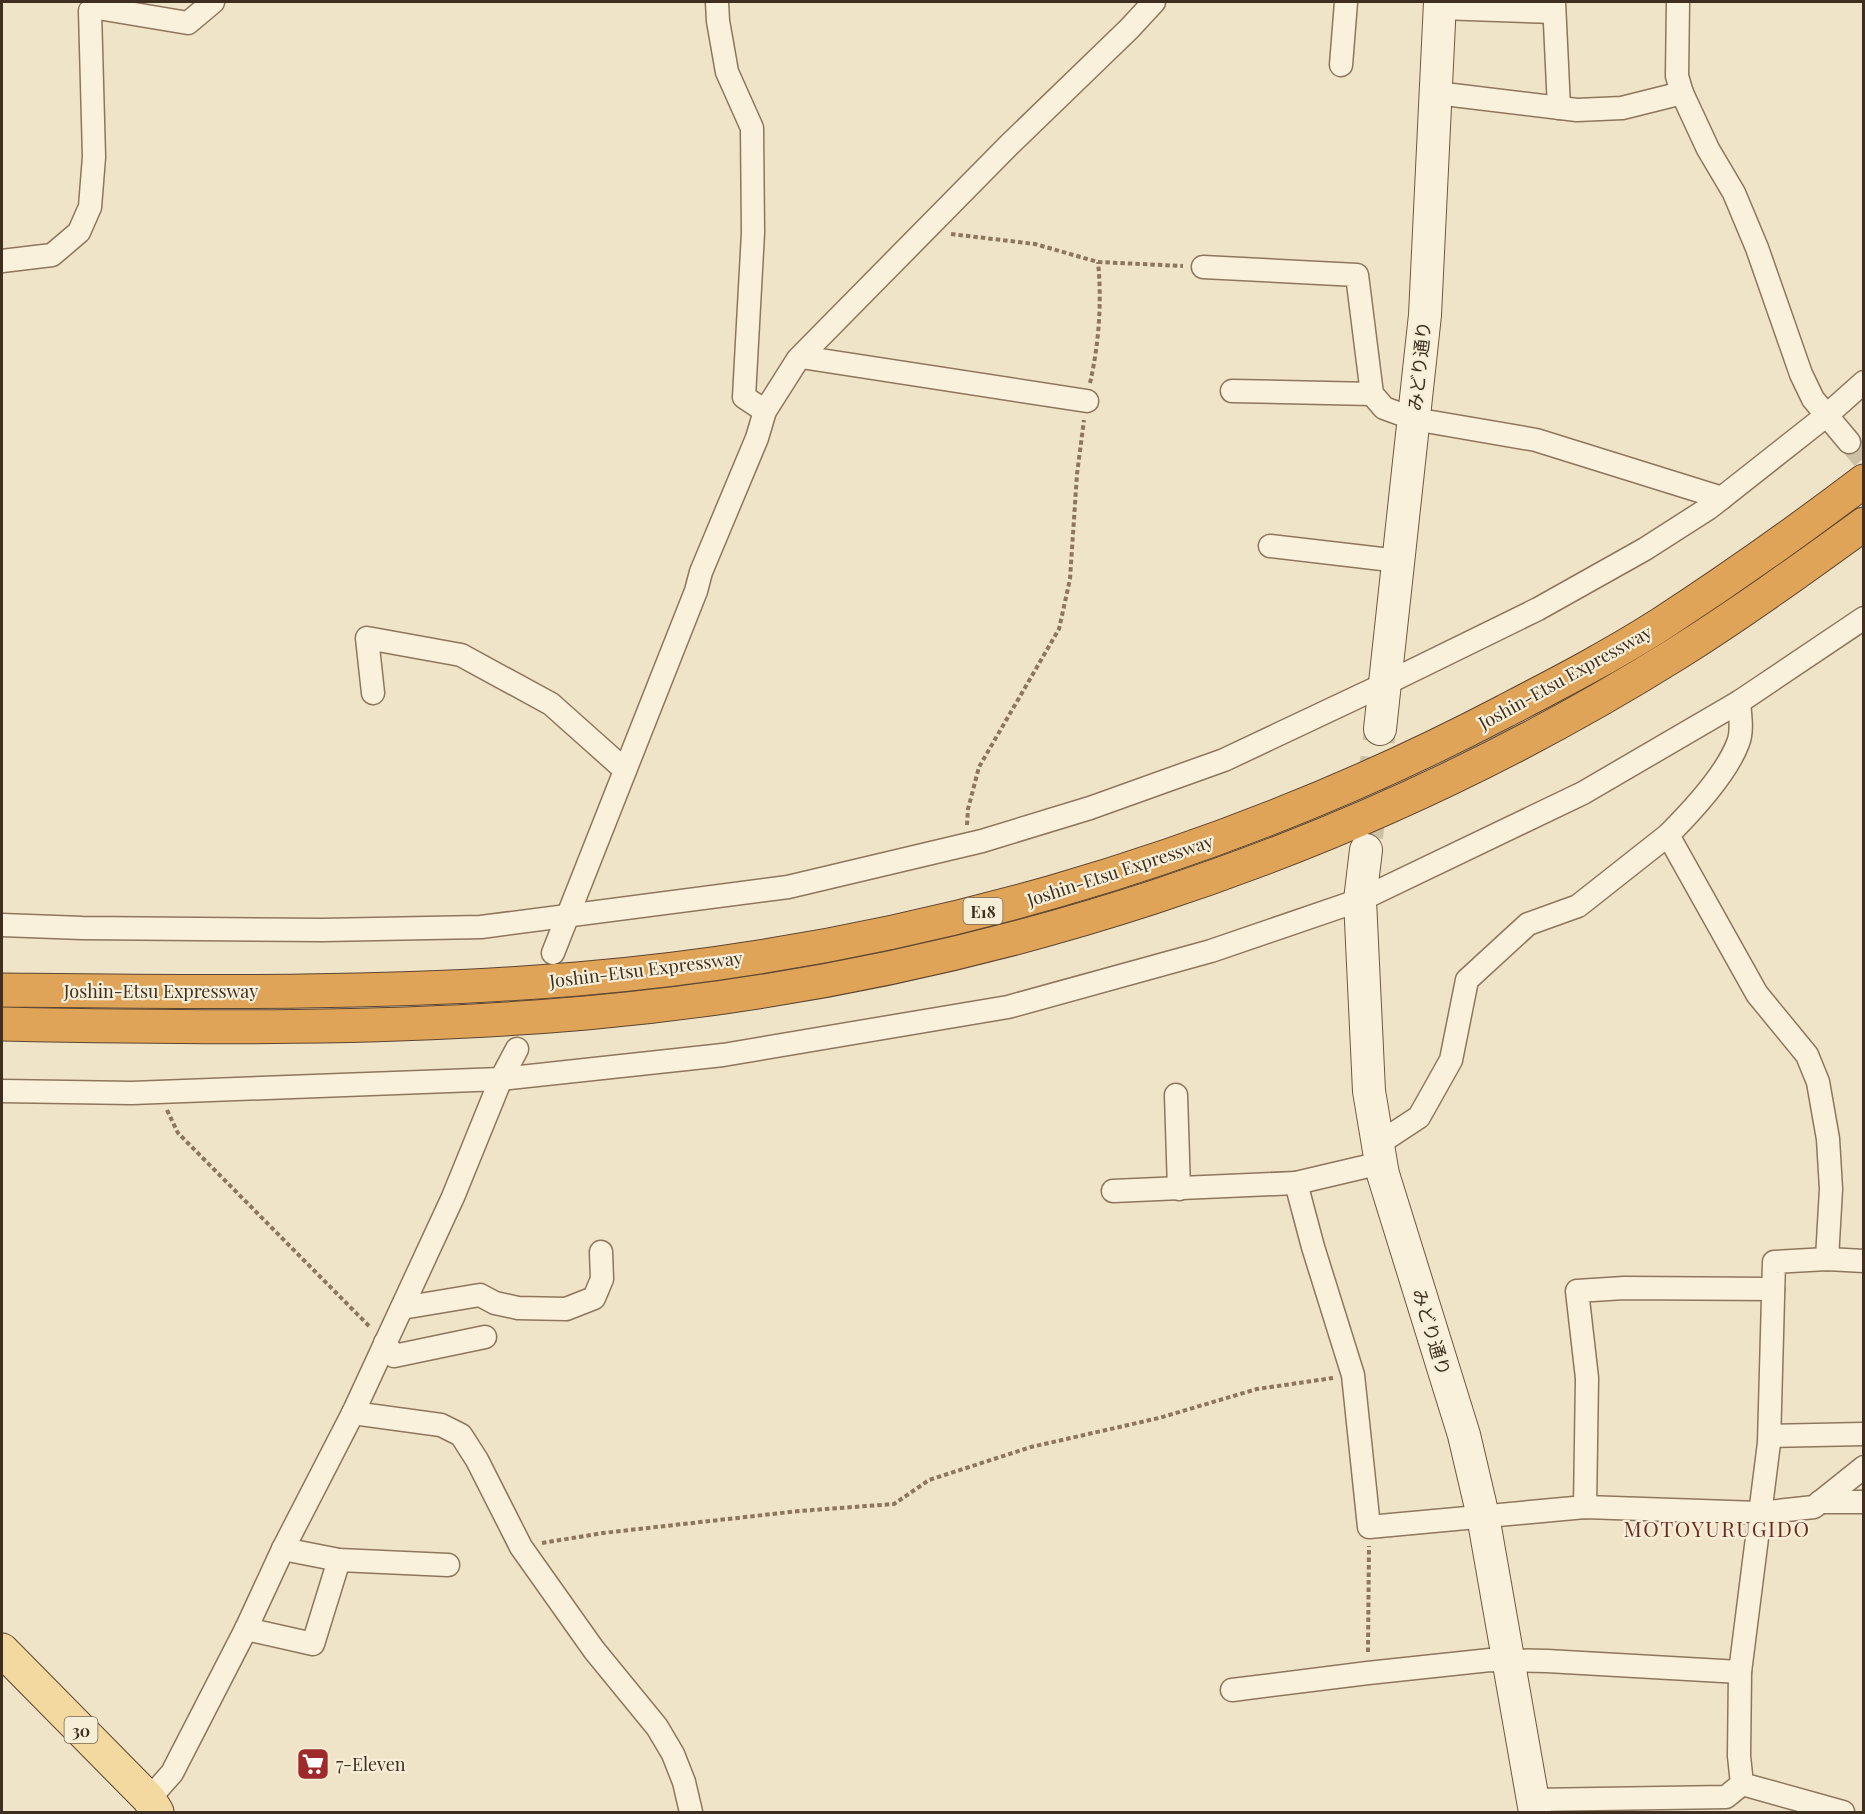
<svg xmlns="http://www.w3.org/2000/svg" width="1865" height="1814" font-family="'Playfair Display','Noto Sans JP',serif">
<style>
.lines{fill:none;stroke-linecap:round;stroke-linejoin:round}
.street-tunnel{stroke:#ccc0a6;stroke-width:22;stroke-dasharray:22 11;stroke-linecap:butt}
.secondary-tunnel{stroke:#ccc0a6;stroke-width:32;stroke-dasharray:32 16;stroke-linecap:butt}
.street-casing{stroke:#8d765c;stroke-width:25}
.secondary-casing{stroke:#6f573f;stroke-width:34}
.primary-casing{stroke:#5b4430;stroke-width:35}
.highway-casing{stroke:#5b4430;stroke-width:35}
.path{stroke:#8d765c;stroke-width:4;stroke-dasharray:4.5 3;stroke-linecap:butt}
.street{stroke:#faf1dc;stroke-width:22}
.secondary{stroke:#faf1dc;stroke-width:32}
.primary{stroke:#f3d9a0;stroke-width:33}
.highway{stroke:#e0a458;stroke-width:33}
.labels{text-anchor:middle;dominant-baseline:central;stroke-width:4.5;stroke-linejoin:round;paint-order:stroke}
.shield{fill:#f7eed8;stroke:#756857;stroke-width:1.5}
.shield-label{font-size:16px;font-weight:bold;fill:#3d2e20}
.street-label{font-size:18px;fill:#3d2e20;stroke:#f7eed8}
.poi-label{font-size:18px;fill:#3d2e20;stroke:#f7eed8;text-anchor:start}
.quarter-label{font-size:21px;letter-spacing:1.5px;fill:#6b2e1e;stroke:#f7eed8}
</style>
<rect width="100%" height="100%" fill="#f0e4c8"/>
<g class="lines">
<polyline class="street-tunnel" points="1849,442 1864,460"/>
<polyline class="secondary-tunnel" points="1367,837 1380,729"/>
<defs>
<g id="street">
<polyline points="717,2 718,21 727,72 752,128 753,233 744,397 765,411"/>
<polyline points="1554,2 1559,108"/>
<polyline points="1678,2 1677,76 1682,93 1708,149 1734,193 1757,248 1801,374 1813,399 1849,442"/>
<polyline points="1440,8 1554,12"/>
<polyline points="1341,65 1346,2"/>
<polyline points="1436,93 1577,110 1622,108 1682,93"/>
<polyline points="2,261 52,255 79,232 90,207 94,157 90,11 98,8 188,23 213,2"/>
<polyline points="1203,267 1357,275 1372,394 1384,408 1414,419 1536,440 1722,498"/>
<polyline points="801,357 1087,401"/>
<polyline points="1232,391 1372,394"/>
<polyline points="1270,546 1399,561"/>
<polyline points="373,693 367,638 461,655 551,704 625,770"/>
<path d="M 1739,702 C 1740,715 1743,731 1738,743 C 1726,775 1692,811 1668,835 L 1757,994 L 1807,1055 L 1818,1082 L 1828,1139 L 1831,1189 L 1827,1259"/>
<polyline points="2,925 82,928 323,930 481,927 788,887 982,841 1090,808 1224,760 1385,684 1538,609 1645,549 1709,508 1827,415 1864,382"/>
<polyline points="553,953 696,591 701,572 757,438 765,411 798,359 1009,145 1129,29 1154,2"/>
<polyline points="2,1091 132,1093 501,1079 723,1055 1008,1007 1211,951 1360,900 1583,793 1739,702 1864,618"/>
<polyline points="1176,1095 1179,1189"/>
<polyline points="1378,1144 1419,1117 1451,1060 1467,980 1528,924 1578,906 1668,835"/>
<polyline points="1381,1163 1296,1183 1313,1247 1353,1375 1369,1527 1585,1507 1759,1513 1814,1507 1864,1467"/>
<polyline points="1113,1191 1296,1183"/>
<polyline points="402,1308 480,1295 495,1303 518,1308 566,1309 594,1298 602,1279 601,1252"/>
<polyline points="385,1343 394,1356 485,1337"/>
<polyline points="353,1413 441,1425 461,1435 477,1460 521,1547 594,1650 657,1727 673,1754 684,1782 691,1812"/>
<polyline points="1770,1436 1864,1434"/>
<polyline points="1820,1502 1864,1502"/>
<polyline points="1585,1507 1587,1378 1577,1291 1624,1288 1773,1289"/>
<polyline points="283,1549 339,1560 448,1565"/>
<polyline points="246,1629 313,1644 339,1560"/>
<polyline points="1232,1690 1368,1673 1490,1660 1547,1661 1740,1672"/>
<polyline points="149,1799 172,1773 246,1629 283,1549 353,1413 453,1197 501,1079 517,1049"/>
<polyline points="1533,1800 1726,1797 1742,1784"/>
<polyline points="1843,1812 1742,1784 1739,1756 1740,1672 1769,1443 1774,1262 1827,1259 1864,1261"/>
</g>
<g id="secondary">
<polyline points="1380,729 1425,315 1440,2"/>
<polyline points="1366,850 1360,900 1369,1091 1381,1163 1383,1174 1464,1435 1483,1516 1535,1812"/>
</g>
<polyline id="primary" points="2,1650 149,1799 157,1812"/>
<g id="highway">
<path d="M 2,990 C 193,992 385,995 577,979 C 900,952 1217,862 1505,711 C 1557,684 1611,656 1661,624 C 1730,579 1798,531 1864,481"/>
<path d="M 2,1024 C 196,1028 391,1030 586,1013 C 970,979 1348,859 1676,654 C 1741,613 1802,569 1864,524"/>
</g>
</defs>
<use href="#street" class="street-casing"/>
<use href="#secondary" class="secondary-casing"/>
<use href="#primary" class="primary-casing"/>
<use href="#highway" class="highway-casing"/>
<g class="path">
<polyline points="951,234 1035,244 1098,262 1183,266"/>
<path d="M 1090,383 C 1099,344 1102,301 1098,262"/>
<polyline points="967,825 968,809 979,767 1059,629 1070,579 1077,474 1084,420"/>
<polyline points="167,1110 178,1133 370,1327"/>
<polyline points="542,1543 603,1533 799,1511 894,1504 929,1480 1031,1447 1159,1418 1257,1389 1333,1378"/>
<polyline points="1368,1652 1369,1546"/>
</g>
<use href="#street" class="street"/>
<use href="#secondary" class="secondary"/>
<use href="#primary" class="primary"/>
<use href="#highway" class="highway"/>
</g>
<defs>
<symbol id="supermarket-square" viewBox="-11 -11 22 22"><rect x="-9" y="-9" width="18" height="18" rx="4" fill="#9e2a2b" stroke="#f7eed8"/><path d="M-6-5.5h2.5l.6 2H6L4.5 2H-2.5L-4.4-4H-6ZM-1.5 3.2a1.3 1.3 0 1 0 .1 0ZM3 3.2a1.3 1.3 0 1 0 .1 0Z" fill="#fff"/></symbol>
</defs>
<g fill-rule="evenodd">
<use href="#supermarket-square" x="294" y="1745" width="38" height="38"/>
</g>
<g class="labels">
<g class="shield">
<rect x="963.5" y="898" width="39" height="26" rx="4.5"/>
<rect x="64.5" y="1717" width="33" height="26" rx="4.5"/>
</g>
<g class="shield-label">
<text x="983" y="911">E18</text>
<text x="81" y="1730">30</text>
</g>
<g class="street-label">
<text transform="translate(1419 366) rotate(-84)">みどり通り</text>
<text transform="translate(1565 677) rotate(-29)">Joshin-Etsu Expressway</text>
<text transform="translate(1120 870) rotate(-18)">Joshin-Etsu Expressway</text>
<text transform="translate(646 969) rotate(-7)">Joshin-Etsu Expressway</text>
<text x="161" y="991">Joshin-Etsu Expressway</text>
<text transform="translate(1432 1332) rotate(73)">みどり通り</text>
</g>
<g class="poi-label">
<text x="336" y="1764">7-Eleven</text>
</g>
<g class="quarter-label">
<text x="1717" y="1528">MOTOYURUGIDO</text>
</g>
</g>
<rect width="1865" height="1814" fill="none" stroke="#3d2e20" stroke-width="6"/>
</svg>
